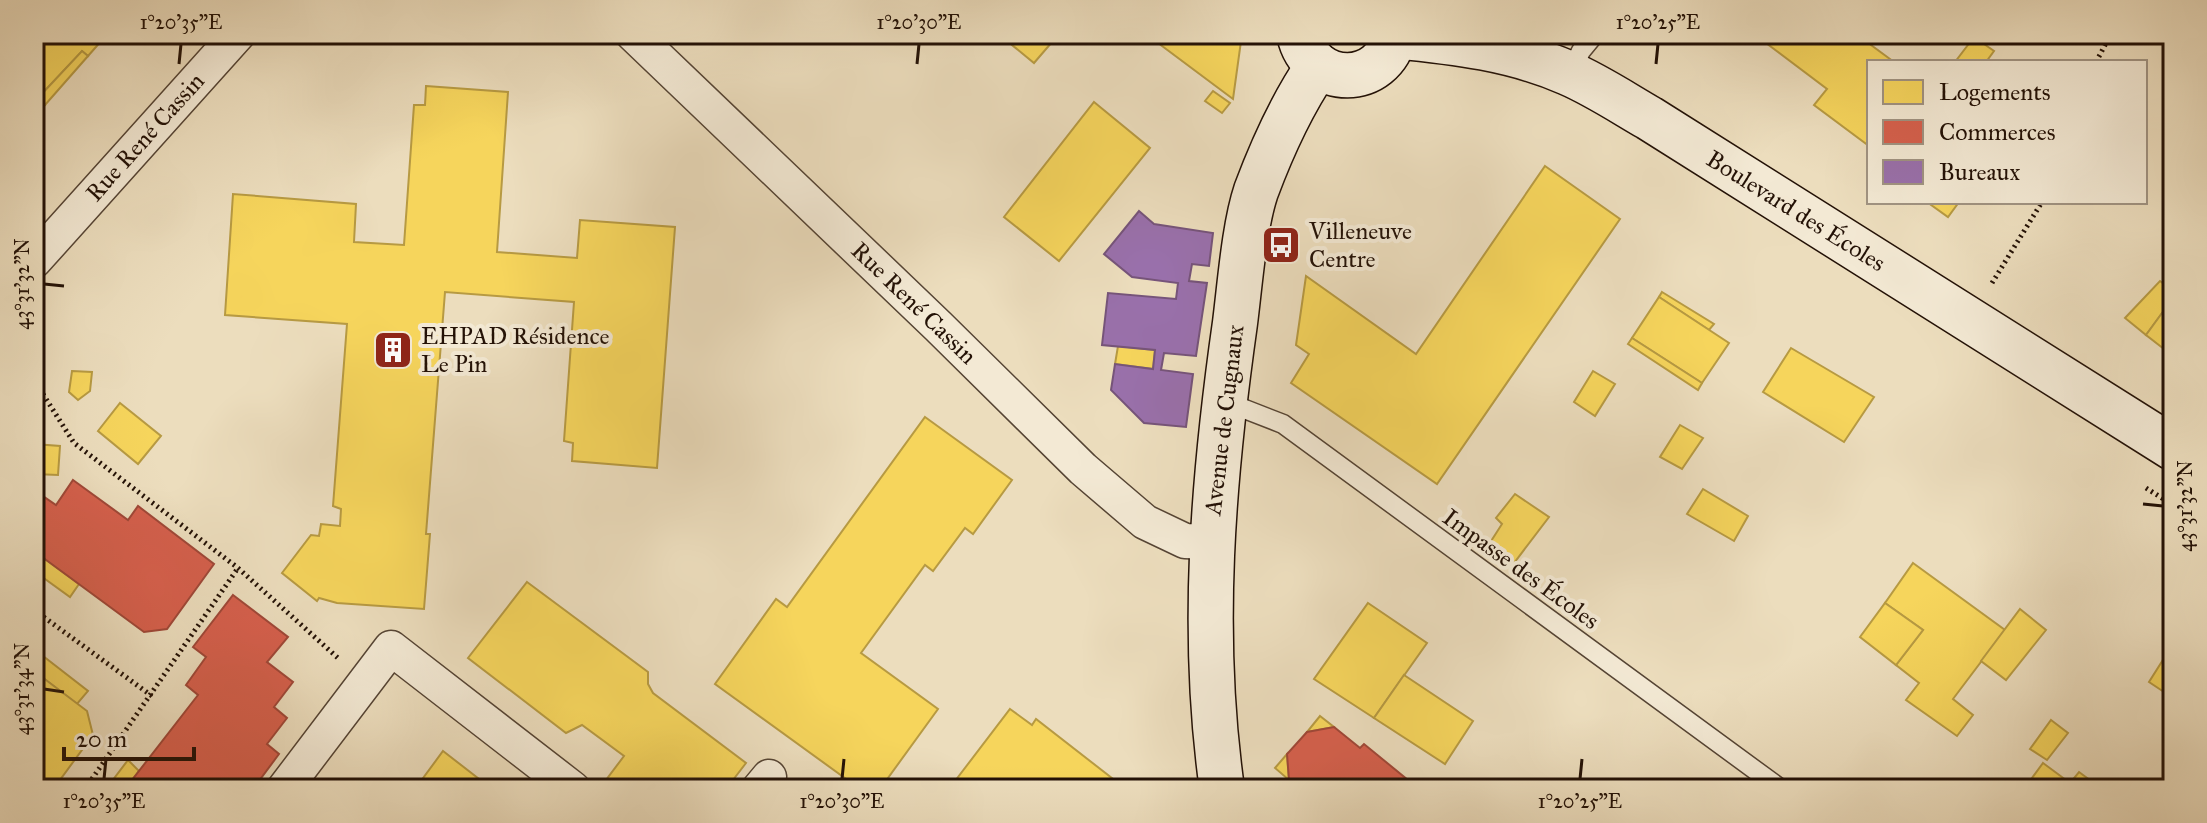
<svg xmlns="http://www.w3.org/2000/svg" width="2207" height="823" font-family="'IM FELL Great Primer',serif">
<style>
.homes{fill:#f6d55c;stroke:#b79a42;stroke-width:2}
.shops{fill:#d6604d;stroke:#a04838;stroke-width:2}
.offices{fill:#9970ab;stroke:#76547a;stroke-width:2}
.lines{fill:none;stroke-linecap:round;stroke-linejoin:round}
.lane-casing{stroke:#554434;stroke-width:21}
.street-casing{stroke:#554434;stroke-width:37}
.secondary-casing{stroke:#231106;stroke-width:47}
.path{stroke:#231106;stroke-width:5;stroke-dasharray:2 4;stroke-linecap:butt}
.lane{stroke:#f3e9d4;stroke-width:18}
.street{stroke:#f3e9d4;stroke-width:34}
.secondary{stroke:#f3e9d4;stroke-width:44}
.ticks{fill:none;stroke:#231106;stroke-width:3}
.labels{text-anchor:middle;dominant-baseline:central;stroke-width:8;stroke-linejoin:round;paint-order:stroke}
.street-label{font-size:24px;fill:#231106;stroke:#f3e9d4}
.poi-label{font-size:24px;fill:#231106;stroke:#f3e9d4;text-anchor:start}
.neatline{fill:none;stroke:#231106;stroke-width:3}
.ticks-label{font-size:20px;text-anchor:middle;fill:#231106}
</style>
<rect width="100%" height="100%" fill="#ecddbd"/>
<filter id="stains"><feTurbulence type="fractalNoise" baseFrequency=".0025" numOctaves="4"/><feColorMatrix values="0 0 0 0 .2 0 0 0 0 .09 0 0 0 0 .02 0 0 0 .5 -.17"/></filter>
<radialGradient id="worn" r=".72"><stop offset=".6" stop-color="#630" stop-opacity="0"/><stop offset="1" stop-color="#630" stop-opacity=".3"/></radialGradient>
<g class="homes">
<polygon points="34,34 98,34 103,39 88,56 82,51 38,98 45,105 34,117"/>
<polygon points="1021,34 1059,34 1034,63 1012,45"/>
<polygon points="1146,34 1242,34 1233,99"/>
<polygon points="1754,34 1856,34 1894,62 1869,62 1869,146 1814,105 1827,89"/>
<polygon points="1974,37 1994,51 1986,62 1955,62"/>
<polygon points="82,51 88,56 45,105 38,98"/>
<polygon points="426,86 508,92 497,252 577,258 580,220 675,227 657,468 572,461 573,443 564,441 574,302 445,292 426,534 430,534 424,609 337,603 319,598 317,601 282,573 311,535 319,536 321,524 340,526 341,509 333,506 347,324 225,315 233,194 356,204 354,242 404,245 414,105 425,105"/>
<polygon points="1213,91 1230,103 1222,113 1205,101"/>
<polygon points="1094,102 1150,148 1059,261 1004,217"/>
<polygon points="1545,166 1620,219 1437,484 1291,383 1309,354 1296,345 1306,276 1416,354"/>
<polygon points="1927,202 1959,202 1948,217"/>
<polygon points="2160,281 2173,291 2173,298 2146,335 2125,318"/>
<polygon points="1662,292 1714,324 1709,330 1659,297"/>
<polygon points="1659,297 1729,343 1702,383 1632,338"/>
<polygon points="2173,298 2173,356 2146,335"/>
<polygon points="1632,338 1702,383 1698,390 1628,344"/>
<polygon points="1118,346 1155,350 1153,369 1115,364"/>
<polygon points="1791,348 1874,397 1844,442 1763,392"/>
<polygon points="72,371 92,372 90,391 78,400 69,392"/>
<polygon points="1593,371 1615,384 1595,416 1574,402"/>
<polygon points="120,403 161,436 138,464 98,431"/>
<polygon points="925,417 1012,480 973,534 965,528 933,571 925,565 861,653 938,709 880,789 860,789 715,684 776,599 787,607"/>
<polygon points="1680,425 1703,438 1682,469 1660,457"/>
<polygon points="34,444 60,446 58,475 34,474"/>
<polygon points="1703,489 1748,516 1734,541 1687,514"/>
<polygon points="1515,494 1549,517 1511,567 1486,549 1502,524 1496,518"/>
<polygon points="34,551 79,584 70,597 34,571"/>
<polygon points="1913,563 2005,630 1953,699 1973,715 1957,736 1906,700 1919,683 1896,665 1923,630 1885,603"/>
<polygon points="527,582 648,672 648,684 653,693 746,763 726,789 604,789 603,784 624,756 582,725 566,733 468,658"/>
<polygon points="1368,603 1427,643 1374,718 1314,679"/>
<polygon points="1885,603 1923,630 1896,665 1860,637"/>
<polygon points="2020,609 2046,630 2006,680 1981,661"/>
<polygon points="2173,644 2173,698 2149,682"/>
<polygon points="34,649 88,691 77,704 34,671"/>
<polygon points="34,671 87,711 93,735 54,788 34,773"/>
<polygon points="1404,675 1473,721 1445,764 1374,718"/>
<polygon points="1010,709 1032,725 1036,719 1126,789 965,789 955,781"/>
<polygon points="1320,716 1334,727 1307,732"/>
<polygon points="2051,720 2068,733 2047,760 2030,749"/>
<polygon points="443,751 492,789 415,789"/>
<polygon points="1287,754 1289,780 1275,768"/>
<polygon points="128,760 139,771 125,789 106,789"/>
<polygon points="2043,763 2070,783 2079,789 2024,789"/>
<polygon points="2079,772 2102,789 2079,789 2070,783"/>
</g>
<g class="shops">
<polygon points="73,480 128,520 138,506 214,564 167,629 144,632 34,551 34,490 56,505"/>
<polygon points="233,595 288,637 267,662 293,682 274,707 287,718 267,744 279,754 253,789 125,789 198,695 186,685 206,657 193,647"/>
<polygon points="1334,727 1360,748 1364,744 1414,785 1411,789 1300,789 1289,780 1287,754 1307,732"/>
</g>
<polygon class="offices" points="1139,211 1154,224 1213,233 1209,266 1192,264 1189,281 1207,283 1196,356 1164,353 1161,370 1193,374 1186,427 1144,423 1111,390 1115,364 1153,369 1155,350 1102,345 1108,293 1176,299 1178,283 1132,277 1104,254"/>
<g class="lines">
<defs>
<g id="lane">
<polyline points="1570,74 1581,51 1595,34"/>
<polyline points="1224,401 1283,424 1781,789"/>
</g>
<g id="street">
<polyline points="633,34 938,326 1083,469 1145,522 1185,541 1211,542"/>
<polyline points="34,261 238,34"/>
<polyline points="284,789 391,648 573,789"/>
<polyline points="759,789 769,777"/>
</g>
<g id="secondary">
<path d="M 1299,34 C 1311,89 1384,89 1395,34"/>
<path d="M 1395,36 C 1455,42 1513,49 1568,73 C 1596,85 1623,103 1649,118 L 2173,448"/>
<path d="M 1222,789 C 1200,633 1213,478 1235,323 C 1240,284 1244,227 1256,191 C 1272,148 1292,104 1318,66"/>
</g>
</defs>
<use href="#lane" class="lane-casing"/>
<use href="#street" class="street-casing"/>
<use href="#secondary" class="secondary-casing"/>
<g class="path">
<polyline points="2096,62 2111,34"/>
<polyline points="1992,283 2042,202"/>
<polyline points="34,372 41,391 74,443 238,568 338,658"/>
<polyline points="2146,488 2173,505"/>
<polyline points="34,610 152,696"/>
<polyline points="85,789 238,568"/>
</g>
<use href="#lane" class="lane"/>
<use href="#street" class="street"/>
<use href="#secondary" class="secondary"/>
</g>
<path class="ticks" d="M 179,64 L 181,44M 917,64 L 919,44M 1656,64 L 1658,44M 44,284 L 64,286M 2143,504 L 2163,506M 44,689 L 64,692M 104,779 L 106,759M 842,779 L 844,759M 1580,779 L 1582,759"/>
<defs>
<symbol id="bus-square" viewBox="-11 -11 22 22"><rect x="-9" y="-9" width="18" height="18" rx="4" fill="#8f2418" stroke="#f3e9d4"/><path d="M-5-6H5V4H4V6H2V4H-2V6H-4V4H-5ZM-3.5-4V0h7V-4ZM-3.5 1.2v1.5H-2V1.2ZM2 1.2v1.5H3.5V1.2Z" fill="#fff"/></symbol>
<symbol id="building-square" viewBox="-11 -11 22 22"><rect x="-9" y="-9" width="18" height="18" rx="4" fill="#8f2418" stroke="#f3e9d4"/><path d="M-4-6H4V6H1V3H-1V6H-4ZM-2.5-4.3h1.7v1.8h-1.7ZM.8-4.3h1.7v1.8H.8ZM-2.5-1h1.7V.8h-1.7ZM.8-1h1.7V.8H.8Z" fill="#fff"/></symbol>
</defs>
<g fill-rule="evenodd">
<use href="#bus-square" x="1259" y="223" width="44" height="44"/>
<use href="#building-square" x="371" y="328" width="44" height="44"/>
</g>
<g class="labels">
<g class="street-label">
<text transform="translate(145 137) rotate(-48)">Rue René Cassin</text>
<text transform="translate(1796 211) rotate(32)">Boulevard des Écoles</text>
<text transform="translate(914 303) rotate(44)">Rue René Cassin</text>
<text transform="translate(1224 420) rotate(-83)">Avenue de Cugnaux</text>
<text transform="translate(1521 569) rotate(36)">Impasse des Écoles</text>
</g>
<g class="poi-label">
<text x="1309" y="231">Villeneuve<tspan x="1309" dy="28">Centre</tspan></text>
<text x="421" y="336">EHPAD Résidence<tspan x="421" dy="28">Le Pin</tspan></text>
</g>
</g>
<rect width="2207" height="823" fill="none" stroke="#ecddbd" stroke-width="88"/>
<rect x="1867" y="60" width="280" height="144" fill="#f3e9d4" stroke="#a09382" stroke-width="2"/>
<rect x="1883" y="80" width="40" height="24" fill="#f6d55c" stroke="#a09382" stroke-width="2"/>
<text x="1939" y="100" font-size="24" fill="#231106">Logements</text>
<rect x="1883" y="120" width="40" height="24" fill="#d6604d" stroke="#a09382" stroke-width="2"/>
<text x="1939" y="140" font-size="24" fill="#231106">Commerces</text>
<rect x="1883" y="160" width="40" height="24" fill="#9970ab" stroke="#a09382" stroke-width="2"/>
<text x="1939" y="180" font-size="24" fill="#231106">Bureaux</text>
<path d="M64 747v12h130v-12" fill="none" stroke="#231106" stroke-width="4"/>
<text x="76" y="747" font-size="24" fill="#231106" stroke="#f3e9d4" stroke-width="6" paint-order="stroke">20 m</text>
<rect x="44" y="44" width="2119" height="735" class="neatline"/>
<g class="ticks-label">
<text x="181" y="29">1°20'35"E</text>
<text x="919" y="29">1°20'30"E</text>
<text x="1658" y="29">1°20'25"E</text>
<text transform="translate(22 284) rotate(-90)" y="7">43°31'32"N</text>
<text transform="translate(2185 506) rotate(-90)" y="7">43°31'32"N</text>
<text transform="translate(22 689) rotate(-90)" y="7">43°31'34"N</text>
<text x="104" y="808">1°20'35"E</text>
<text x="842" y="808">1°20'30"E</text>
<text x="1580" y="808">1°20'25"E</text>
</g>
<rect width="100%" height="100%" filter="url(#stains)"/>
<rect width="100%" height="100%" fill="url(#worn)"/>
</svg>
